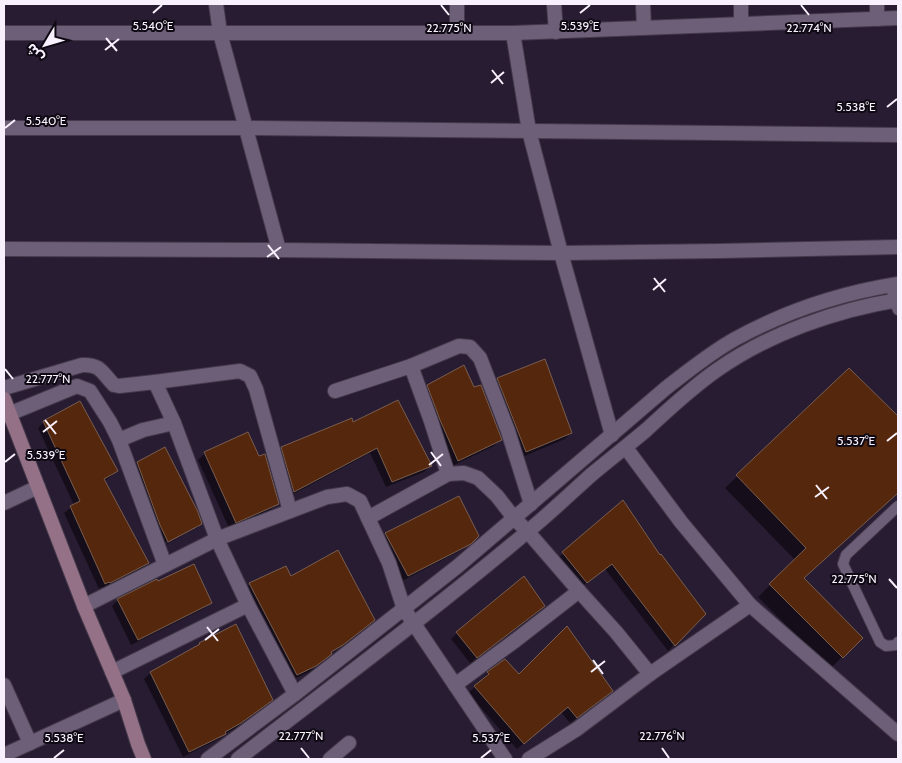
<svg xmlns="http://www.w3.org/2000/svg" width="902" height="763" font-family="Cabin,'Noto Sans Arabic',sans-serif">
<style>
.shadow{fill:#0007}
.building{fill:#55280d;stroke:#795d4f}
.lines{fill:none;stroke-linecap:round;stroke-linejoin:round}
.service-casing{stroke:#443a4b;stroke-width:12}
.minor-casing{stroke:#443a4b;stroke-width:16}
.tertiary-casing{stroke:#443a4b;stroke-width:16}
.secondary-casing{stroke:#443a4b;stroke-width:16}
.service{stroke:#6d5f78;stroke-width:10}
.minor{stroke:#6d5f78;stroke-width:14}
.tertiary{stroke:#6d5f78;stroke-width:14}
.secondary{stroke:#947186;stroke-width:14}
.ticks{fill:none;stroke:#f8f1fd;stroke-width:2}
.ticks-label{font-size:12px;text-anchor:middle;fill:#f8f1fd;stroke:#0e0913;stroke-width:4;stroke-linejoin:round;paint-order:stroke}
</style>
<rect width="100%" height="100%" fill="#281c32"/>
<g class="shadow">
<polygon points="849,370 898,417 898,493 803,579 861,638 830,669 758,597 795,560 725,488"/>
<polygon points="498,379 571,433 565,439 520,458 492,385"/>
<polygon points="428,386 500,440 494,446 452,466 422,392"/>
<polygon points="44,422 116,471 110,477 104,481 148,563 142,569 103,588 102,587 99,589 64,513 74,505 38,428"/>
<polygon points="352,423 430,466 424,472 386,487 370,453 288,497 276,454 282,448"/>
<polygon points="248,434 277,503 271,509 229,528 198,460 204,454"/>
<polygon points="164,449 201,524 196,529 196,526 162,544 163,546 195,529 162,547 131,469 137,463"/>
<polygon points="622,501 660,557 704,614 668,651 605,569 580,588 557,559"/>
<polygon points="386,534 471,542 463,549 402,581 380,540"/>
<polygon points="291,578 367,626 330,654 309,672 291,680 244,590 250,584"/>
<polygon points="158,583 211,602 205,608 131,645 112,606 118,600"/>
<polygon points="544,606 538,612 470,663 451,639 457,633"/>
<polygon points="200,644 265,705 234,729 223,735 219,739 183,757 144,679 150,673 195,648"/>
<polygon points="488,673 612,690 606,696 570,723 561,712 517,749 468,693 483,680 482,679"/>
</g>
<g class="building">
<polygon points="545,359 572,433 526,452 497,378"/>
<polygon points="464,365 474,387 481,385 502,440 458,461 440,420 427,385"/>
<polygon points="849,368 898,416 898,493 804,578 863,638 843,658 769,584 806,548 736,475"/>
<polygon points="398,400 432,466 392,482 377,448 294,492 281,447 352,418 353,422"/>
<polygon points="80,401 118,471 104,479 149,563 110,583 109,582 105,584 70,506 80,501 43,421"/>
<polygon points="248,432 259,456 265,454 279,504 236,523 204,452"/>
<polygon points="165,447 198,512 202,524 168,542 160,525 137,462"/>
<polygon points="459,496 479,536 471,544 408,576 385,533"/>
<polygon points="623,500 660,555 661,554 706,614 675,646 612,564 587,583 562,552"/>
<polygon points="338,550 375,620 343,645 331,652 332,654 316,666 297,675 249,583 286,566 291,576"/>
<polygon points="194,564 212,603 138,640 117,599 157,579 158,581"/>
<polygon points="524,576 545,606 477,658 456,632"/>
<polygon points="236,624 273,700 241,723 225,732 226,734 189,752 150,672 200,644 199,643"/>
<polygon points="567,626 613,691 577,718 568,707 524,744 474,686 489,674 487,672 505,659 519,674"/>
</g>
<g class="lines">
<defs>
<g id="service">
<polyline points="891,285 894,301 898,310"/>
<polyline points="898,506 846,555 843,564 880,642 886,646 896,645 898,642"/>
</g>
<g id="minor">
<polyline points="216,4 220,33 279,250"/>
<polyline points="554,4 556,32"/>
<polyline points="643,4 644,28"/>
<polyline points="741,4 741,24"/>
<polyline points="877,4 877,19"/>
<polyline points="457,33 457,4"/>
<polyline points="513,33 529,131 561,253 612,435"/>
<polyline points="4,128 246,128 898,135"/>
<polyline points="4,249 279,250 561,253 720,251 898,247"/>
<polyline points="411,366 431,421 448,474"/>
<polyline points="155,382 240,371 250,376 256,389 290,511"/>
<path d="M 4,388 L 82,365 C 101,364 102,373 114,385 L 119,386 L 155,382 L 174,423 L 217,539 L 248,605 L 295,694"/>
<polyline points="335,391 411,366 459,346 470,347 480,358 508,431 531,504"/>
<polyline points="4,416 77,386 90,391 110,422 119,440 165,565"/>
<polyline points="119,440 143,430 174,423"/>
<polyline points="626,448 681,522 750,605 898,734"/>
<polyline points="4,503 38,487"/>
<polyline points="368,518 448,474 464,473 478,478 497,496 514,518 528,532 579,591 616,632 650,674"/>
<polyline points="84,606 217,539 327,497 347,494 360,501 389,563 404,609 505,759"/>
<polyline points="112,672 248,605"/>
<polyline points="4,685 30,743"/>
<polyline points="455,685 516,640 579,591"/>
<polyline points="4,755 124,700"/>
<polyline points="330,759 349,743"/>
<polyline points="529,759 577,729 650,674 750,605"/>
</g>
<g id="tertiary">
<polyline points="4,33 513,33 898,18"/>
<path d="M 208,759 L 295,694 L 458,566 L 666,388 C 688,371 710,353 735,339 C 786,311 841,293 898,284"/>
<path d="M 238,759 C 335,684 433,611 527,532 C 549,514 570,494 591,475 C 609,460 627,446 645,431 C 668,410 691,388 717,370 C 768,334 836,310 898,300"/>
</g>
<polyline id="secondary" points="4,399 84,606 124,700 138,744 144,759"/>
</defs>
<use href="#service" class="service-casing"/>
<use href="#minor" class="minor-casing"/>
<use href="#tertiary" class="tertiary-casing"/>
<use href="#secondary" class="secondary-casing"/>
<use href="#service" class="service"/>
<use href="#minor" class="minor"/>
<use href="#tertiary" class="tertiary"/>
<use href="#secondary" class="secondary"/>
</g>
<path class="ticks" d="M 441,5 L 449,15M 801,5 L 809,15M 153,13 L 162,5M 580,13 L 590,5M 106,38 L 117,51M 105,50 L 119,39M 492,70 L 503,84M 491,83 L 504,72M 887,107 L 897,99M 5,128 L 15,120M 268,245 L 279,259M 267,257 L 281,247M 654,278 L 665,292M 653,290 L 666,279M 5,369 L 13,379M 45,420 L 56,434M 43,432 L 57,421M 887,441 L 897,433M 431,452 L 441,466M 5,462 L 15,454M 429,465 L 443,454M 816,485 L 827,499M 815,497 L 829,487M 889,579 L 897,588M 207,627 L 218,641M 205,640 L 219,629M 593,660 L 603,674M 591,672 L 605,661M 301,748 L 309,758M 662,748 L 669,758M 54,758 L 64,750M 481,758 L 491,750"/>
<g class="ticks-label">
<text x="153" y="30">5.540°E</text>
<text x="580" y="30">5.539°E</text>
<text x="449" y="32">22.775°N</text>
<text x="809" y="32">22.774°N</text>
<text x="856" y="111">5.538°E</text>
<text x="46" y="125">5.540°E</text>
<text x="48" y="383">22.777°N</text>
<text x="856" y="445">5.537°E</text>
<text x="46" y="459">5.539°E</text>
<text x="854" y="583">22.775°N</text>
<text x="301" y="740">22.777°N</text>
<text x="662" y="740">22.776°N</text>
<text x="64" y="742">5.538°E</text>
<text x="491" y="742">5.537°E</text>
</g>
<rect width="902" height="763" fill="none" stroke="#f8f1fd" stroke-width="10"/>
<g transform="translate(45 45) rotate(232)" stroke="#0e0913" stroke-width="4" paint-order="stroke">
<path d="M0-4L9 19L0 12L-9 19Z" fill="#f8f1fd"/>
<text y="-8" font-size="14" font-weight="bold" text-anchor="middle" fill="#f8f1fd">ش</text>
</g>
</svg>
